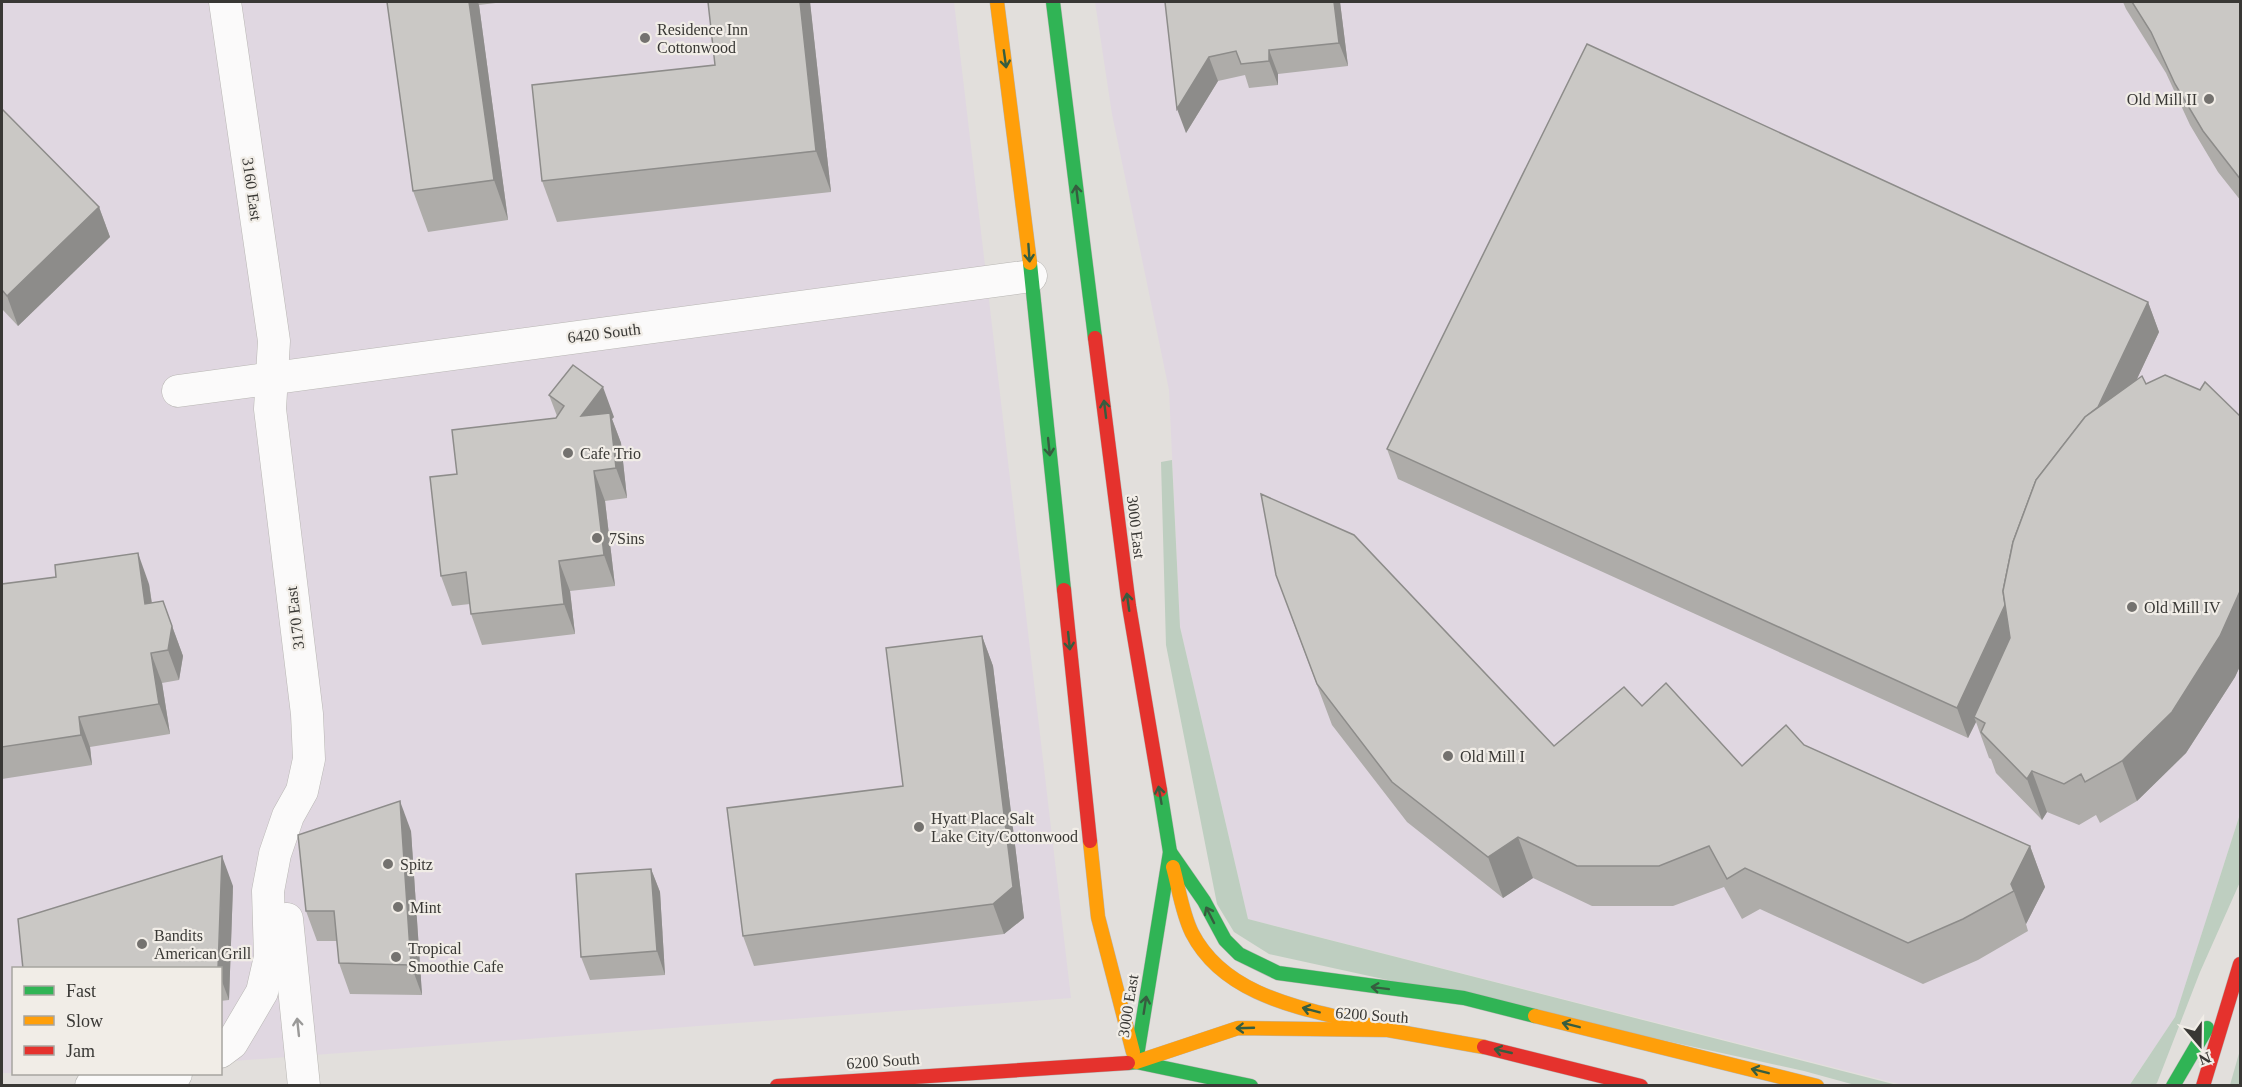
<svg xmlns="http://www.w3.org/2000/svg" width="2242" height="1087" font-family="Georgia,serif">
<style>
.commercial{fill:#e0d7e1}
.green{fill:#becec0}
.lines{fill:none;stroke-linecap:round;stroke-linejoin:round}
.street-casing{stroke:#b8b6b3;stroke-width:33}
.fast-casing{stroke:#b8b6b3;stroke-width:15}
.slow-casing{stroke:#b8b6b3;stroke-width:15}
.jam-casing{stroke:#b8b6b3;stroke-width:15}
.street{stroke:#fbfafa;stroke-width:32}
.fast{stroke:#30b455;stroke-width:14}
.slow{stroke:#ff9f0a;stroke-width:14}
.jam{stroke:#e5322d;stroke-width:14}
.wall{fill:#aeaca9}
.shaded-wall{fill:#8d8c8a}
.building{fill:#cac8c5;stroke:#8d8c8a;stroke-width:1.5}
.oneway{stroke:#365d3f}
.oneway2{stroke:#9a9998}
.poi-dot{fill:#74726f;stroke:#f1ede7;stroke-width:2}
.labels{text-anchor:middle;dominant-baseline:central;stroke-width:4.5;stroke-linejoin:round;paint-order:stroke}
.poi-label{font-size:16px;fill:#393835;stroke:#f1ede7;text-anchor:start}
.street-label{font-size:16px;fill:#393835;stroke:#f1ede7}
</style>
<rect width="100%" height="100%" fill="#e2dfdc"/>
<g class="commercial">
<polygon points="2,2 954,2 1071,998 221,1062 220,968 14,968 13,1073 2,1073"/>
<polygon points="1095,2 2240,2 2240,814 2175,1018 2129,1085 1903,1085 1248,919 1180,627 1169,390 1112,114"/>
</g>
<g class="green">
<polygon points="1172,460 1180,627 1248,919 1897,1085 1855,1085 1804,1071 1269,954 1234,932 1217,904 1166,645 1161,462"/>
<polygon points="2240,814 2240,882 2200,972 2157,1083 2155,1085 2129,1086 2175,1017"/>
<polygon points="2240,1050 2240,1085 2230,1085"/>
</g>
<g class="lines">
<defs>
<g id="street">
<polyline points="178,391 1031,276"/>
<polyline points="287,919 304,1086"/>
<polyline points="220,1052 232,1043 262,992 270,957 268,891 275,854 288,816 302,791 309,759 307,714 270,409 274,341 225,2"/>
<polyline points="91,1086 176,1074"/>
</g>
<g id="fast">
<polyline points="1053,2 1095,338"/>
<polyline points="1030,263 1064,590"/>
<polyline points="1170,852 1204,901 1225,940 1239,954 1278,973 1464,998 1535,1016"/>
<polyline points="1136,1062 1170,852 1160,790"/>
<polyline points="1128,1063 1136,1062 1251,1086"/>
<polyline points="2173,1086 2207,1028"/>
</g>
<g id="slow">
<polyline points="997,2 1030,263"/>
<polyline points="1090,841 1098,917 1133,1052"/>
<path d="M 1173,867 C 1179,889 1182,913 1192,933 C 1225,997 1303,1008 1366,1024"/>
<polyline points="1535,1016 1817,1086"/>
<polyline points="1136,1062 1238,1028 1388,1030 1484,1047"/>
</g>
<g id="jam">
<polyline points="1095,338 1129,606 1160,790"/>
<polyline points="1064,590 1090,841"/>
<polyline points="1484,1047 1641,1086"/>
<polyline points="777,1086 1128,1063"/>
<polyline points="2203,1086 2240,964"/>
</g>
</defs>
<use href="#street" class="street-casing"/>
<use href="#fast" class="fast-casing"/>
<use href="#slow" class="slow-casing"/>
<use href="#jam" class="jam-casing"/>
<use href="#street" class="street"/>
<use href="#fast" class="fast"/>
<use href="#slow" class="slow"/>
<use href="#jam" class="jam"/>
</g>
<g class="wall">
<polygon points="387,2 504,2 479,5 508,220 428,232 413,191"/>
<polygon points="810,2 831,192 557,222 542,181"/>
<polygon points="1165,2 1340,2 1348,66 1278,74 1278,85 1249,88 1245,75 1218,81 1186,133"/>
<polygon points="2123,2 2241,2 2241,201 2218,172 2190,125 2166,73 2126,9"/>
<polygon points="2,109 99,207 110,237 18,326 2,309"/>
<polygon points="2148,302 2159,332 2137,379 2146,384 2241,417 2241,664 2235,677 2186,753 2137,801 2100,823 2096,815 2079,825 2047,812 2042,820 1996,773 1991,759 1989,758 1976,722 1968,738 1398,479 1387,449"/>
<polygon points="549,395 614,417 612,419 621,443 627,498 605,501 615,586 570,591 575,634 482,645 471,614 470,604 452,606 441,576 457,474 556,418 557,416"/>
<polygon points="2,584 149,584 152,603 163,601 183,656 179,680 162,683 170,734 90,747 92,765 2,779"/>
<polygon points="1291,616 1554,746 1642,706 1742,766 1804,745 2030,846 2045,887 2026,924 2028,931 1978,960 1923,984 1760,909 1742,919 1724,887 1673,906 1592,906 1533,878 1503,898 1407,822 1332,725"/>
<polygon points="982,636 993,666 1024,918 1004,934 754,966 743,936 903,786"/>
<polygon points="411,831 422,995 350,994 339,963 337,941 317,941 306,911"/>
<polygon points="651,869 660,892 665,975 590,980 581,957"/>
<polygon points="233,886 229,1000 220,1001 220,969"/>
</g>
<g class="shaded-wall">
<polygon points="469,2 478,2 479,5 508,220 494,180"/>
<polygon points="800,2 810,2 831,192 816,151"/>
<polygon points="1334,2 1340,2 1348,66 1339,43"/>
<polygon points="1269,50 1278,74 1278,85 1269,61"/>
<polygon points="1209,57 1218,81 1186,133 1177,109"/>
<polygon points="99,207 110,237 18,326 7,296"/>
<polygon points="2148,302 2159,332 2018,632 1974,717 1976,722 1968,738 1957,708"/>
<polygon points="603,387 614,417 612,419 621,443 627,498 616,468 581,416"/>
<polygon points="594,471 605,501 615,586 604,555"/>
<polygon points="138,553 149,584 156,634 145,604"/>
<polygon points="559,561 570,591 575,634 564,604"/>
<polygon points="2241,589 2241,664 2235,677 2186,753 2137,801 2122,761"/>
<polygon points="172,626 183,656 179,680 168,650"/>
<polygon points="982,636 993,666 1024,918 1004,934 993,904"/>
<polygon points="151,653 162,683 170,734 159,704"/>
<polygon points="79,717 90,747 92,765 81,735"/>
<polygon points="2032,771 2047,812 2042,820 2027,779"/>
<polygon points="400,801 411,831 422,995 411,965"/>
<polygon points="1518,837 1533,878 1503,898 1488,857"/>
<polygon points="2030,846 2045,887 2026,924 2011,884"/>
<polygon points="222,856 233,886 229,1000 220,976 220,969 218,969"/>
<polygon points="651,869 660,892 665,975 657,951"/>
</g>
<g class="building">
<polygon points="387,2 469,2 494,180 413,191"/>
<polygon points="708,2 800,2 816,151 542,181 532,85 715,65"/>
<polygon points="1165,2 1334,2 1339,43 1269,50 1269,61 1241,64 1236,51 1209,57 1177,109"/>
<polygon points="2132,2 2241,2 2241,180 2203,131 2175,84 2151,32"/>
<polygon points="1587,44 2148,302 2098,407 2085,417 2036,480 2013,542 2003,591 2005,605 1957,708 1387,449"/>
<polygon points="2,109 99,207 7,296 2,290"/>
<polygon points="573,365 603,387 581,416 610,413 616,468 594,471 604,555 559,561 564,604 471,614 466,572 441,576 430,477 457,474 452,430 556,418 564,406 549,395"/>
<polygon points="2165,375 2200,390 2205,382 2241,417 2241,589 2220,636 2172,712 2122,761 2085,782 2081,774 2064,784 2032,771 2027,779 1981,732 1985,723 1974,717 2010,638 2003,591 2013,542 2036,480 2085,417 2142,376 2146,384"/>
<polygon points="1261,494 1354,535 1554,746 1624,687 1642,706 1666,683 1742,766 1786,725 1804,745 2030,846 2011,884 2014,891 1963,919 1908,943 1745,868 1727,879 1709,846 1659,866 1577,866 1518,837 1488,857 1392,782 1317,684 1276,575"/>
<polygon points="138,553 145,604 163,601 172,626 168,650 151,653 159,704 79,717 81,735 2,747 2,584 56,577 55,565"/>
<polygon points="982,636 1013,887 993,904 743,936 727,808 903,786 886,648"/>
<polygon points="400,801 411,965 339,963 334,911 306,911 298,835"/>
<polygon points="222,856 218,969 23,969 18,919"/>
<polygon points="651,869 657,951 581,957 576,874"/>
</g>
<defs><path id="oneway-shaft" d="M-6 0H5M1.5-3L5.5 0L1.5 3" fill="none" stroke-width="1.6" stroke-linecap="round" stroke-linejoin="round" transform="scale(1.5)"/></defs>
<g class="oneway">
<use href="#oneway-shaft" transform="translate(1005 59) rotate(82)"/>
<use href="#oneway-shaft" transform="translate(1077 194) rotate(-97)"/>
<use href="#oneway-shaft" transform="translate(1029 253) rotate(86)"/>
<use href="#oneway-shaft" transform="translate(1105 409) rotate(-97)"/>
<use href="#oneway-shaft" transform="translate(1049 447) rotate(84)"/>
<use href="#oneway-shaft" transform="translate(1128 602) rotate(-98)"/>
<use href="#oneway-shaft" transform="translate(1069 641) rotate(84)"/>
<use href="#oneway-shaft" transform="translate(1160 795) rotate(-100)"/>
<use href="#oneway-shaft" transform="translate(1210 915) rotate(-117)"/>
<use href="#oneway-shaft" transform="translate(1380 988) rotate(-173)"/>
<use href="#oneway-shaft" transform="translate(1145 1005) rotate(-81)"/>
<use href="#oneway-shaft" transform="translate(1311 1010) rotate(-165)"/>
<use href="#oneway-shaft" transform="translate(1571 1025) rotate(-166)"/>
<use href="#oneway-shaft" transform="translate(1245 1028) rotate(178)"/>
<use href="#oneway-shaft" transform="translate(1503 1051) rotate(-167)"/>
<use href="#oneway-shaft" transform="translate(1760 1071) rotate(-166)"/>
</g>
<use class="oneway2" href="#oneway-shaft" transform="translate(298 1027) rotate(-96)"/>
<g class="poi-dot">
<circle cx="645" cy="38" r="6"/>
<circle cx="2209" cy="99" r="6"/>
<circle cx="568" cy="453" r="6"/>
<circle cx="597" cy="538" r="6"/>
<circle cx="2132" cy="607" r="6"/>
<circle cx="1448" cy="756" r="6"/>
<circle cx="919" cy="827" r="6"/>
<circle cx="388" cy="864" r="6"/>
<circle cx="398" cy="907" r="6"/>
<circle cx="142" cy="944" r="6"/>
<circle cx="396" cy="957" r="6"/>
</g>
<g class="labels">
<g class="poi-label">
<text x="657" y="29">Residence Inn<tspan x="657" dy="18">Cottonwood</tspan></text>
<text x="2197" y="99" text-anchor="end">Old Mill II</text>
<text x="580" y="453">Cafe Trio</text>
<text x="609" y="538">7Sins</text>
<text x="2144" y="607">Old Mill IV</text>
<text x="1460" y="756">Old Mill I</text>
<text x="931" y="818">Hyatt Place Salt<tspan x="931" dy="18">Lake City/Cottonwood</tspan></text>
<text x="400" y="864">Spitz</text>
<text x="410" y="907">Mint</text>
<text x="154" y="935">Bandits<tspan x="154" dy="18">American Grill</tspan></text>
<text x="408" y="948">Tropical<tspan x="408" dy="18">Smoothie Cafe</tspan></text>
</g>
<g class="street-label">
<text transform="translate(252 189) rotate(82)">3160 East</text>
<text transform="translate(604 333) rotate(-7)">6420 South</text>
<text transform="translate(1136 527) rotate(83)">3000 East</text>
<text transform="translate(295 618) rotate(-97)">3170 East</text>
<text transform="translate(1128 1006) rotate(-81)">3000 East</text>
<text transform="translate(1372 1015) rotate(4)">6200 South</text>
<text transform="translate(883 1061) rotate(-4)">6200 South</text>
</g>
</g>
<rect width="2242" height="1087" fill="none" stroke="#393835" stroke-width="6"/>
<rect x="12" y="967" width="210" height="108" fill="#f1ede7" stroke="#a7a5a0" stroke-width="1.5"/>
<rect x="24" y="986" width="30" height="9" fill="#30b455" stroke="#a7a5a0" stroke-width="1.5"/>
<text x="66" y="997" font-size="18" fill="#393835">Fast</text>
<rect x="24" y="1016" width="30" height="9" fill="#ff9f0a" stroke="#a7a5a0" stroke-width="1.5"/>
<text x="66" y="1027" font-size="18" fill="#393835">Slow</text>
<rect x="24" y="1046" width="30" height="9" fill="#e5322d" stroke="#a7a5a0" stroke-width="1.5"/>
<text x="66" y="1057" font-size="18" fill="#393835">Jam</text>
<g transform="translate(2200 1045) rotate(160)" stroke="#f1ede7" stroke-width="4.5" paint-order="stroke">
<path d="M0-4.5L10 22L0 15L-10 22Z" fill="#393835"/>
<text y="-9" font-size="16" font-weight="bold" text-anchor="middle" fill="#393835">N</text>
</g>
</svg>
